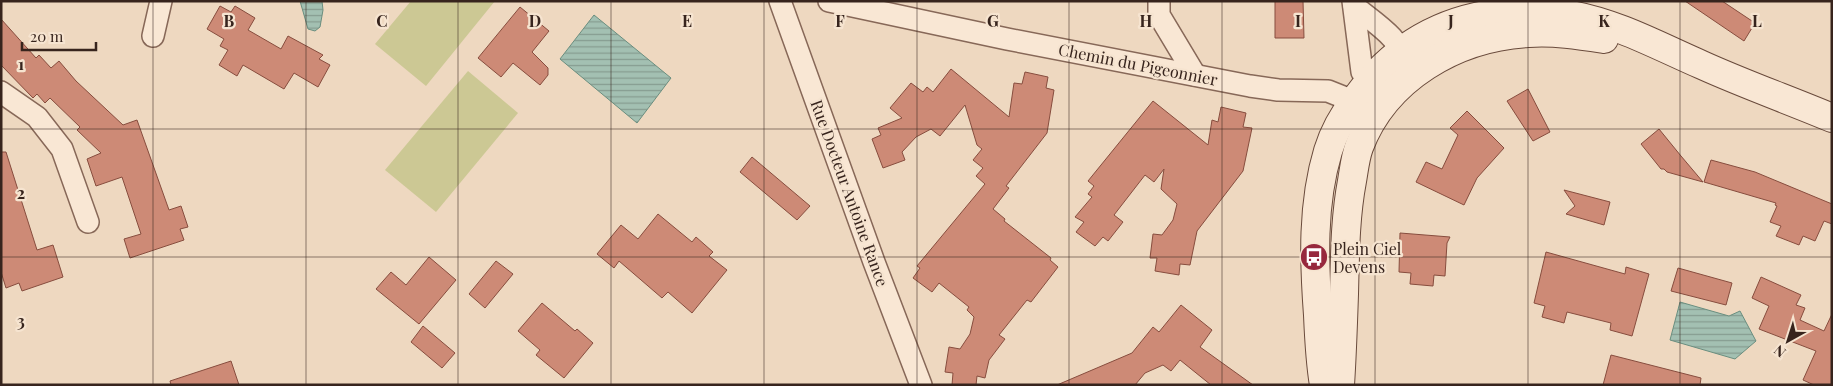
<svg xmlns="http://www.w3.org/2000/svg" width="1833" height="386" font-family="'Playfair Display',serif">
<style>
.grass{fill:#ccc894}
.water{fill:url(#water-rules);stroke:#6a8e7f}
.building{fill:#cd8a76;stroke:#874d3e}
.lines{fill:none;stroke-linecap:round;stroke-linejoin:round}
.minor-casing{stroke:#876858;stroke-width:24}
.secondary-casing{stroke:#694a3b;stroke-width:30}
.minor{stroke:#f9e7d4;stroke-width:21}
.secondary{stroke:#f9e7d4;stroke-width:28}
.grid{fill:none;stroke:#37241d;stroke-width:1;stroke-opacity:0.55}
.labels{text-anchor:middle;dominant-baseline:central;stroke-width:4.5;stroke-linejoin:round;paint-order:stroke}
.street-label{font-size:16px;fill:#37241d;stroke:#f6e4d0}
.poi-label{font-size:16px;fill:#37241d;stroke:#f6e4d0;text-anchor:start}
.grid-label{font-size:16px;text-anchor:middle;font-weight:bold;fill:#37241d;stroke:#f6e4d0;stroke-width:4.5;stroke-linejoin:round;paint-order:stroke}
</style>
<defs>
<pattern id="water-rules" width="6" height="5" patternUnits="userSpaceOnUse" patternTransform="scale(1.25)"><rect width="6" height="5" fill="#a3c0b2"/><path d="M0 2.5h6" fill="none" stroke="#869c90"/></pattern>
</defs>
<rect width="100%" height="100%" fill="#eed8c0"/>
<g class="grass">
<polygon points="411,1 495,1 426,86 375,44"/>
<polygon points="468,71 518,113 436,212 385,170"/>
</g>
<g class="water">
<polygon points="300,1 322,1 323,10 320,27 315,31 308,29"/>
<polygon points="594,15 671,78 637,123 560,59"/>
<polygon points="1680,302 1729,316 1740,311 1756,341 1735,359 1670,340"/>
</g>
<g class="building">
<polygon points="1275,1 1303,1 1304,38 1275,38"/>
<polygon points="1685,1 1722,1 1755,23 1744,41"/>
<polygon points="220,6 231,12 235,6 255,18 248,30 281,49 288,36 323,55 319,59 330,65 318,87 294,73 284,89 243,65 237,76 219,65 228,50 220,46 224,39 207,29"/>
<polygon points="520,7 549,31 532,52 548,68 548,75 540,85 513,63 501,77 478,58"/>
<polygon points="1,19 36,58 39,55 51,68 59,61 76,81 123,125 137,120 169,210 181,206 188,227 180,229 184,240 130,258 124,239 141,234 122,177 96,186 87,159 101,153 77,130 80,127 50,98 45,103 37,94 33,98 1,65"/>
<polygon points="951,69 1009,117 1014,83 1022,84 1025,72 1048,77 1046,88 1054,90 1047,133 1006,186 1009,188 993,209 1005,219 1004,221 1051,258 1050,260 1058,267 1031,302 1027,300 999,335 1005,339 989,360 985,378 977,376 976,385 952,385 953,373 945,372 949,347 960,349 970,334 974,317 967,310 969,307 939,283 932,292 913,278 920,268 917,266 985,184 976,176 983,168 973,160 982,149 977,145 965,105 940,136 931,129 916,137 902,152 905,160 883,168 872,139 881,135 878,128 902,118 890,108 911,83 923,92 927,87 933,92"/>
<polygon points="1528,89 1550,132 1533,141 1507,101"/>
<polygon points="1153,101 1208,145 1212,120 1218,122 1221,107 1246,113 1243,127 1252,128 1243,171 1197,231 1190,265 1180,264 1179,275 1155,271 1157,258 1150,258 1153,234 1162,235 1173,220 1177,204 1161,189 1164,169 1154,182 1145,175 1114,215 1123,222 1108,241 1103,237 1095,246 1076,232 1084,222 1075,217 1092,197 1088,194 1094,186 1088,181"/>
<polygon points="1467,111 1504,148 1477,178 1464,205 1416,182 1426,162 1442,169 1458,135 1450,128"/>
<polygon points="1659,129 1681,156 1703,182 1667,172 1664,169 1661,169 1641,144"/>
<polygon points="1,152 6,152 37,250 53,245 63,277 22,291 19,283 6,288 1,272"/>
<polygon points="752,157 810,206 797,220 740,172"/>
<polygon points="1711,160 1755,172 1832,204 1832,224 1824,221 1815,241 1803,236 1799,245 1776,236 1781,226 1770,222 1777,206 1775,205 1776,203 1704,182"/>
<polygon points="1564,190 1610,202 1604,225 1566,214 1575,206"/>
<polygon points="658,214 692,242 696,237 713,252 709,256 727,270 692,313 668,292 662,298 619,261 614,268 597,254 621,225 638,239"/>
<polygon points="1400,233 1450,237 1447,243 1445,276 1434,275 1433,286 1410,284 1411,273 1399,272"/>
<polygon points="1546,252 1625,274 1626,267 1649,274 1632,336 1610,330 1611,323 1567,312 1564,323 1542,317 1545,306 1534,303"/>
<polygon points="429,257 456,280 419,324 376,289 391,272 406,285"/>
<polygon points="496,261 513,274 485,308 469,294"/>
<polygon points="1678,268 1732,283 1726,305 1671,291"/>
<polygon points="1761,277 1801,295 1796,305 1805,308 1800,320 1824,331 1832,314 1832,385 1814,385 1803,380 1816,351 1759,329 1769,306 1752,298"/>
<polygon points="542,303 575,331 577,329 593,343 564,378 536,355 540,350 518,331"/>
<polygon points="1181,305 1212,330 1200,347 1253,385 1211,385 1180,360 1171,371 1163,365 1145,373 1135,385 1057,385 1132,353 1153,327 1159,332"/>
<polygon points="423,326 455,353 442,368 411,342"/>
<polygon points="1611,355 1701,378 1700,385 1603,385"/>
<polygon points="231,361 239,385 171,385 170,381"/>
</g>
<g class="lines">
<defs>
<g id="minor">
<polyline points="780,1 874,262 921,385"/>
<polyline points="829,1 1007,39 1250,86 1278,90 1328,91 1343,97 1358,108 1360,114"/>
<polyline points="1159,1 1159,15 1195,75"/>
<polyline points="1353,1 1362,72 1377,93"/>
<path d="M 1354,6 C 1373,22 1403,39 1406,65"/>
<polyline points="153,36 161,1"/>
<polyline points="1,92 37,117 62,149 88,222"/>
</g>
<g id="secondary">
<path d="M 1324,385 C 1320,362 1319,338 1318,315 C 1314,261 1312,204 1328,151 C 1334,131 1344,114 1357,97 C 1389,53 1430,25 1485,15 C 1497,13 1510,13 1522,13 C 1539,13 1555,12 1571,15 C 1619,24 1658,46 1702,65 C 1744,84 1789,100 1832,118"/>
<path d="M 1340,385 C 1342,355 1343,324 1344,294 C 1345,255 1345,218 1352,181 C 1354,170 1355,158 1359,147 C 1385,78 1456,37 1528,33 C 1553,31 1579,35 1604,39"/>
</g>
</defs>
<use href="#minor" class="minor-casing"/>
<use href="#secondary" class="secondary-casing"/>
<use href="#minor" class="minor"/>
<use href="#secondary" class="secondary"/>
</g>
<path class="grid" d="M 153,1 L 153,385M 306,1 L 306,385M 458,1 L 458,385M 611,1 L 611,385M 764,1 L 764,385M 917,1 L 917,385M 1069,1 L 1069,385M 1222,1 L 1222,385M 1375,1 L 1375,385M 1528,1 L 1528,385M 1680,1 L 1680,385M 1,129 L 1832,129M 1,257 L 1832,257"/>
<defs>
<symbol id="bus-disc" viewBox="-11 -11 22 22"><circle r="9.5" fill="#97283d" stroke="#f6e4d0"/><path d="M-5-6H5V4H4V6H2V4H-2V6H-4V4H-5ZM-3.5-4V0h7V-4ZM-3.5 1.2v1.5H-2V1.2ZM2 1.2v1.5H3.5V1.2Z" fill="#fff"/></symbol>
</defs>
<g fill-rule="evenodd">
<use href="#bus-disc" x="1298" y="241" width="32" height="32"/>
</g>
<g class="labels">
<g class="street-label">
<text transform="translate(1138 64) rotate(11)">Chemin du Pigeonnier</text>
<text transform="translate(850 193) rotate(70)">Rue Docteur Antoine Rance</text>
</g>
<g class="poi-label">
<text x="1333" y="248">Plein Ciel<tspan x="1333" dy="18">Devens</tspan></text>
</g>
</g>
<g class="grid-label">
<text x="229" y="27">B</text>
<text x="382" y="27">C</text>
<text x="535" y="27">D</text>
<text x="687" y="27">E</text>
<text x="840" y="27">F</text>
<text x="993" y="27">G</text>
<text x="1146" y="27">H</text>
<text x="1298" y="27">I</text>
<text x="1451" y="27">J</text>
<text x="1604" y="27">K</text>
<text x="1757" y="27">L</text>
<text x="21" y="70">1</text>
<text x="21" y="199">2</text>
<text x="21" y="327">3</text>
</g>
<rect width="1833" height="386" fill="none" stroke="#37241d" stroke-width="5"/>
<g transform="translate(1788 341) rotate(219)" stroke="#f6e4d0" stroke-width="4" paint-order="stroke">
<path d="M0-4L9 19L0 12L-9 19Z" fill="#37241d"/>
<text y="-8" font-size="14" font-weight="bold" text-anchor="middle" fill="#37241d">N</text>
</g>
<path d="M22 42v8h74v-8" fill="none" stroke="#37241d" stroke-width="2.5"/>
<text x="30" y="42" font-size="15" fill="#37241d" stroke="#f6e4d0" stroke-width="4" paint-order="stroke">20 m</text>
</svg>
